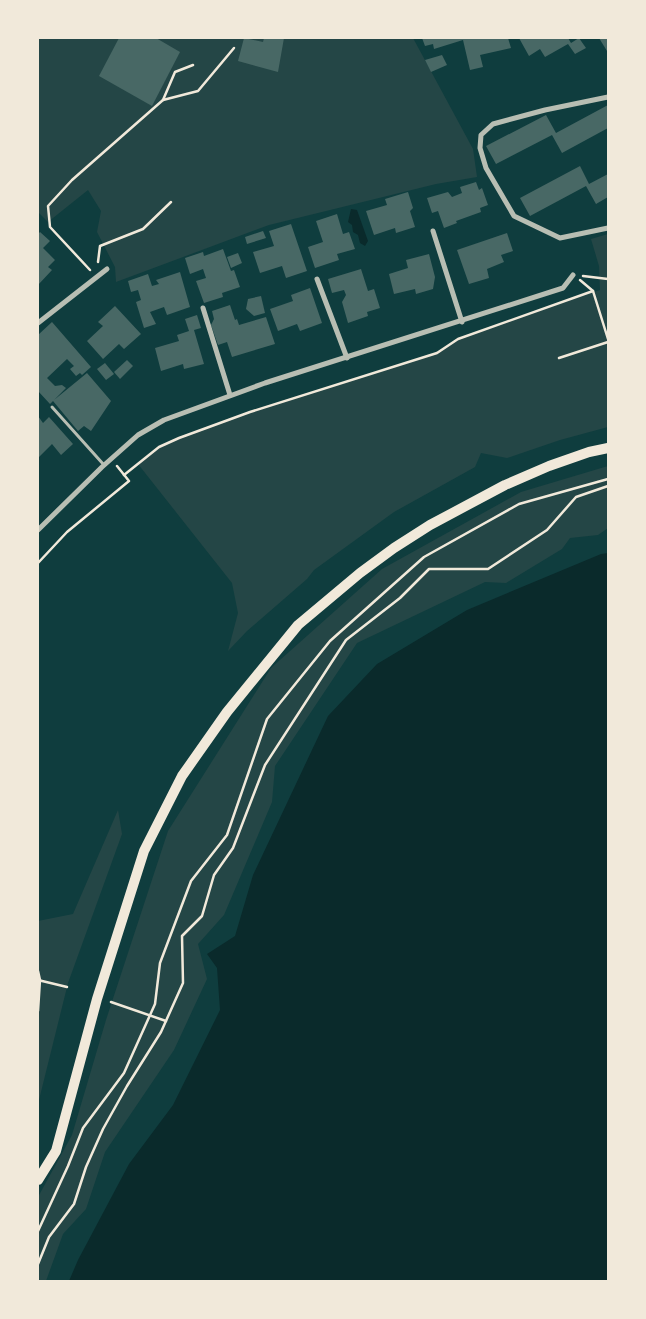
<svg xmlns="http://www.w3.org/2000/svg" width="646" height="1319" font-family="'Exo 2',sans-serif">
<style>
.green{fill:#244646}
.water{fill:#0a2a2b}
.building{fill:#486865}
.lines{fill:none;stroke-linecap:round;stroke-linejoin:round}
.path{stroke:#f1e9da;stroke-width:2.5}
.service{stroke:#b8beb3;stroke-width:3}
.minor{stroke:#b8beb3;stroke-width:5}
.primary{stroke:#f1e9da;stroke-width:10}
</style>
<rect width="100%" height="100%" fill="#0f3d3e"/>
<g class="green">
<polygon points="39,38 413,38 473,149 477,177 436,184 269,225 116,282 115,267 97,232 101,211 88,190 48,222 38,212 38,48"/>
<polygon points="608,234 608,427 560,440 507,458 481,453 475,467 394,512 314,570 307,579 247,631 228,651 238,613 232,583 138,464 165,444 250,411 437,353 458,339 600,290 599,266 591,239"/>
<polygon points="608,466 608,528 598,535 570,538 562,549 506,583 485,582 357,643 275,766 272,802 224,915 198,944 207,979 174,1050 105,1152 86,1209 63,1234 46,1281 38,1282 38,1197 72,1135 106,1020 168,831 271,668 382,569 521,492"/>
<polygon points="118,810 122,834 68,983 38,1104 38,921 73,914"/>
</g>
<g class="water">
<polygon points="351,209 357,210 368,241 365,246 360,243 358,235 353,232 352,225 348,222"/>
<polygon points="608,553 608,1281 69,1281 78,1260 129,1164 173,1105 220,1010 217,968 207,954 235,936 253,875 328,716 377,664 467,610 601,554"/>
</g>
<g class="building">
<polygon points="119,38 156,38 180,52 152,106 99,76"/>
<polygon points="244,38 263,42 264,38 284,38 278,72 238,61"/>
<polygon points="422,38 508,38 511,48 480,55 483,67 470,70 463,40 434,49 433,44 425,46"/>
<polygon points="519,38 568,38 571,43 579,38 586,48 575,54 568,44 545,57 540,49 529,56"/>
<polygon points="599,38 608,38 608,50 607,51"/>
<polygon points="442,55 447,65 431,72 425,60"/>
<polygon points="608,105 608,128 562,153 552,135 496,164 486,146 546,115 556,133"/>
<polygon points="580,166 589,184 608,174 608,197 596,204 586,186 530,216 520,198"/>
<polygon points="476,182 479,190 482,188 488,205 480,208 481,212 456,221 457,223 444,228 438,211 432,213 427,198 448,192 452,197 462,193 460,187"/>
<polygon points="408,192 413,208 410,211 415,227 396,233 395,228 374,235 366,211 387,205 385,199"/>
<polygon points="337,214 343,234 349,232 355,249 337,254 339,260 315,268 308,247 323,242 316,221"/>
<polygon points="291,224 307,271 286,278 282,266 260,273 253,252 274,246 269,231"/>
<polygon points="263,231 266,238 247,244 245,237"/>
<polygon points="40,232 50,241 43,248 55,260 48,267 52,270 38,285 38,234"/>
<polygon points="507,233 513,251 501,255 504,262 487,269 489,278 469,284 457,250"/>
<polygon points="223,249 231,271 234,270 240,287 222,293 223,297 204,303 196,281 206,278 203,269 190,274 185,258 203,252 204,256"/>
<polygon points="238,253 242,263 231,268 227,257"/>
<polygon points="429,254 435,277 433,289 416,294 415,289 394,294 389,274 408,268 406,260"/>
<polygon points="361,269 368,291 374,289 380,308 367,312 368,316 348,323 342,302 346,295 344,290 332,293 328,279"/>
<polygon points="180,272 190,307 167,315 164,307 150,312 156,324 144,328 136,302 141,300 138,290 131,292 128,281 148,274 152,286 159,284 156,280"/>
<polygon points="310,288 322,323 300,331 297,324 278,331 270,309 293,301 291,295"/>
<polygon points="261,296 265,313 254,316 246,309 248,299"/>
<polygon points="230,305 235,320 237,319 239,325 266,317 275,344 232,357 227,342 218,345 211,325 214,319 212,311"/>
<polygon points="115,306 141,334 124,349 119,344 103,359 87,341 103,326 98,322"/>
<polygon points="197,315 201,328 194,330 204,364 184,369 183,364 161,371 155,348 179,341 177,335 189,331 185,319"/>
<polygon points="52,322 91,367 82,375 80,373 76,376 70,369 74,366 67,359 47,378 55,386 62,385 66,388 54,400 87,373 111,401 91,431 84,426 78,431 53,401 50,404 38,391 38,335"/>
<polygon points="127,360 133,366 120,379 114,372"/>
<polygon points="105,363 114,374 106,380 97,369"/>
<polygon points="38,416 43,423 49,417 73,444 61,455 52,444 38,458"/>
</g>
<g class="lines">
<g class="path">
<polyline points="163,100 198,91 234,48"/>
<polyline points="98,262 100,246 143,229 171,202"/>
<polyline points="90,270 50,227 48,206 72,180 163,100 175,72 193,65"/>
<polyline points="583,276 608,279"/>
<polyline points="580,280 593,291 608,339"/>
<polyline points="559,358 608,342"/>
<polyline points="124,475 159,447 179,438 250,412 437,353 458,339 593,291"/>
<polyline points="38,563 67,532 129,481 117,466"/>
<polyline points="38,971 40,980 38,1011"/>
<polyline points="38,980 67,987"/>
<polyline points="111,1002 166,1021"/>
<polyline points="38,1231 68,1166 83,1128 124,1073 155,1004 160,963 191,881 227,835 267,719 330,641 424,557 519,504 608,479"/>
<polyline points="38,1264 49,1237 74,1204 86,1167 103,1129 127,1086 161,1032 183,983 182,936 202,916 214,875 233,848 265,765 346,640 400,598 429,569 488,569 547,530 576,497 608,486"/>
</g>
<polyline class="service" points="52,407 104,465"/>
<g class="minor">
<polyline points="608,97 545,110 493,124 481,135 480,148 486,168 514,216 560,238 608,228"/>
<polyline points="433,231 462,322"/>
<polyline points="317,279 347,358"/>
<polyline points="203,308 230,395"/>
<polyline points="38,323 107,269"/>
<polyline points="38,530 102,467 138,435 164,420 265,383 563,288 573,275"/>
</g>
<polyline class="primary" points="38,1180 56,1151 97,999 144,851 182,776 227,712 298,625 360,573 394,548 430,525 505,485 549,466 589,452 608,448"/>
</g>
<rect width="646" height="1319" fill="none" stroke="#f1e9da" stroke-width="78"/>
</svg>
